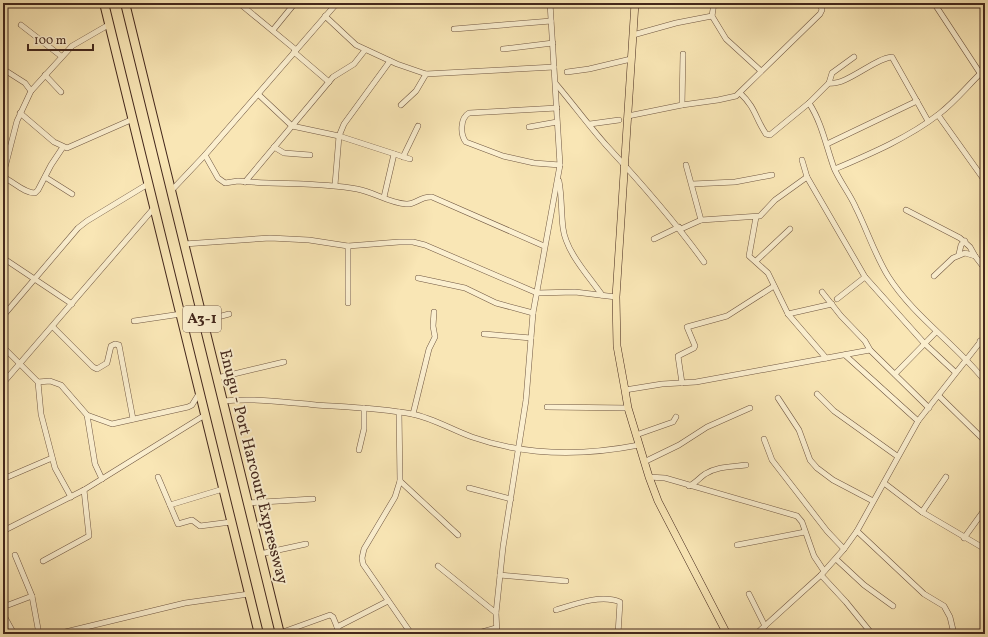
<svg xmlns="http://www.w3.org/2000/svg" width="988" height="637" font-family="Vollkorn,serif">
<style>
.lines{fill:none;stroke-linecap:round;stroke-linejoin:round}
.minor-casing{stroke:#705742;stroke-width:6}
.major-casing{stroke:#43271c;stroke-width:8}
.highway-casing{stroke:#43271c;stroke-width:10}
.minor{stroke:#fbefcf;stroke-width:5}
.major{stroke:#f9e6b5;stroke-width:7}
.highway{stroke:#f9e6b5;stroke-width:8}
.labels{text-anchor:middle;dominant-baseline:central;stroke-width:4;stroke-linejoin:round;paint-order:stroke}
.shield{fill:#fbefcf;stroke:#7a6352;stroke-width:1}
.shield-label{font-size:15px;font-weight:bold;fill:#43271c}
.street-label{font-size:16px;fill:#43271c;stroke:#fbefcf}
</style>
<rect width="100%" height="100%" fill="#f9e6b5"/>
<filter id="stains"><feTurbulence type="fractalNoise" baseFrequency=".005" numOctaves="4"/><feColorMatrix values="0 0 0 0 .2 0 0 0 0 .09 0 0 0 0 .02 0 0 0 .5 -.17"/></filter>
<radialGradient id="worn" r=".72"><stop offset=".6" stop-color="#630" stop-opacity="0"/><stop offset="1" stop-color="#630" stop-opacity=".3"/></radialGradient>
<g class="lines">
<defs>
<g id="minor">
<polyline points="239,3 296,50"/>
<polyline points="714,3 712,16 726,39 761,71"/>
<polyline points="934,3 980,73"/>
<polyline points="325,16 356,45 397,64 426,74 554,67"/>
<polyline points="21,25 61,56"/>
<polyline points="454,29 551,21"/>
<polyline points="273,30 295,3"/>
<polyline points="633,35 676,23 712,16"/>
<polyline points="503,49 553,43"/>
<polyline points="294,52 329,82"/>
<polyline points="3,69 25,83 31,91"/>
<polyline points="567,72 589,69 631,59"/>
<polyline points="45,75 61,92"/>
<path d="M 829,83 C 846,86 875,58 892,57 L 928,121"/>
<path d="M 556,84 C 573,104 589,126 606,145 C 642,184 673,219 704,262"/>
<path d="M 740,93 C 756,108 755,118 766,134 L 770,135 L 809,103 L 829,83 L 832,73 L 854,57"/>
<polyline points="258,94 292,126 339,136 410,159"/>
<path d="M 809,103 C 822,123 826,146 834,168 C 840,182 850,194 856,208 C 867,230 875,255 888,276 C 914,317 956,344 985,381"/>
<polyline points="401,105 416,91 426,74"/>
<polyline points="682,105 683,54"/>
<path d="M 557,108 L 469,113 C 460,118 460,135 466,142 L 503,156 L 534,163 L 560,165"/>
<polyline points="20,113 54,142 67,148 133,119"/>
<polyline points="938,115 985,181"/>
<polyline points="628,116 682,105 718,100 736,96 820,14 822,10 820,3"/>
<polyline points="590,124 619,120"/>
<polyline points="529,127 557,122"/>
<polyline points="827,144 917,101"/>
<polyline points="274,147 284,153 310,155"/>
<path d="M 205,155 L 218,178 L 225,183 L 238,181 C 277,185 318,182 357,189 C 374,192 389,203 406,204 C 416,205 420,196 432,197 L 544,246"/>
<polyline points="403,157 418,126"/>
<polyline points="686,165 701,220"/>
<path d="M 835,169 C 870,154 908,138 939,114 C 956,101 969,84 985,69"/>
<polyline points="3,175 17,121 31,91 72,46 110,24"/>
<path d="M 3,177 C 14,182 24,193 35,193 L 38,190 L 51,165 L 63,147"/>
<polyline points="45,177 72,194"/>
<polyline points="807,177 865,277 924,343 955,372"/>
<path d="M 559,181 C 562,197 561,212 563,228 C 566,252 588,275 602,295"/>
<polyline points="245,182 333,77 354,64 365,50"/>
<polyline points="692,184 735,182 772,175"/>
<polyline points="335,185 339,136 344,124 390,61"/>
<polyline points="171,191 205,155 337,3"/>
<polyline points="384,197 394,154"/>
<polyline points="906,210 960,238 970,247 975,256"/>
<polyline points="756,217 749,256 768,273 788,314 826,358"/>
<polyline points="681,229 701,220 760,216 775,200 807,177 802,160"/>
<polyline points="654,239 679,227"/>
<polyline points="184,244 270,238 309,240 348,246 399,242 413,242 425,245 537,293 575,292 616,297"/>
<polyline points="348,246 348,303"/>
<polyline points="959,254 961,245 965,241"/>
<polyline points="3,258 72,304"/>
<polyline points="756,261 790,229"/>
<polyline points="934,276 953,258 965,253 975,256 985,269"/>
<polyline points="418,278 465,288 496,303 533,313"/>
<polyline points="822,292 841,316 865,341 870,350"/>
<polyline points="837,299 865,277"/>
<polyline points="788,314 832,304"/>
<polyline points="3,316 78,228 87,221 148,184"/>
<polyline points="134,321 181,314"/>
<polyline points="203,321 229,314"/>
<polyline points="53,327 93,367 97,369 107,363 111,346 115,344 119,345 133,419"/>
<polyline points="484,334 531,338"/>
<polyline points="980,341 985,347"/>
<polyline points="3,347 38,382 41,414 55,468 71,497"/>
<polyline points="845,355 918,421"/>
<polyline points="895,374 936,332"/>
<polyline points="217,378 284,362"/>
<polyline points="38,382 50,381 61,385 87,415 95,464 102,479"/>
<polyline points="3,383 154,208"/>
<polyline points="682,383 678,356 694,348 695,346 687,327 727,316 774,286"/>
<polyline points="625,390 662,384 696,382 870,350 929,408"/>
<polyline points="817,394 834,411 897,456"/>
<polyline points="939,396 985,441"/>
<polyline points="778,398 799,430 810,460 817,468 833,480 873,501"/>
<path d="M 223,401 C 254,398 285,402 316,405 C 348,407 381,408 412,414 C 433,418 452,430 472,437 C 526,456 583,456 639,445"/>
<polyline points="547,407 628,408"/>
<polyline points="399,412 400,481 395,497 364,549 362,558 363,564 410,632"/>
<polyline points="413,414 429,349 435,337 433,326 434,312"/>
<polyline points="87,415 112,424 188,407 192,405 200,392"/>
<polyline points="636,435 673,422 676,417"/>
<polyline points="764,439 772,460 827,531 844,549"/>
<polyline points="359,450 364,429 364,408"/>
<polyline points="644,462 679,445 707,427 750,408"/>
<polyline points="158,477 178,524 192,520 200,526 231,522"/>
<polyline points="649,477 665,478 797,516 802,522 814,556 824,571"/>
<polyline points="3,479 52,458"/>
<polyline points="400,481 458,535"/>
<polyline points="884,483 922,512 985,549"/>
<path d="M 689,486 C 696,483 699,478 705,474 C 718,466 732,467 746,465"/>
<polyline points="469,488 511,499"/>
<polyline points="247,503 313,499"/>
<polyline points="170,505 223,489"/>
<polyline points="922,512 946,477"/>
<polyline points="3,531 84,490 205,415"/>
<polyline points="857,531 924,594 944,606 950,617 954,634"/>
<polyline points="964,538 985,509"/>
<polyline points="737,545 805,532"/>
<polyline points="260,554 306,544"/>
<polyline points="15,555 32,596 39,634"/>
<polyline points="836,559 864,585 893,606"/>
<polyline points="43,561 89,536 84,490"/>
<polyline points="438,566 496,613"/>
<polyline points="500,575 566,581"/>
<polyline points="821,575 846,602 872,634"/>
<polyline points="749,594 765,626"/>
<polyline points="3,607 32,596"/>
<path d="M 556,610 C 575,604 601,594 620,602 L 618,634"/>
<polyline points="3,614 14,634"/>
<polyline points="337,627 388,601"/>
<polyline points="280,633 330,615 333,617 340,634"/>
<polyline points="57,634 185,603 249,594"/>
<polyline points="407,634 419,632 423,634"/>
<polyline points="475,634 496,628"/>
<polyline points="497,634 496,613 503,547 526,400 533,313 560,165 550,3"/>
<polyline points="756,634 821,575 844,549 857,531 918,421 985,336"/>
</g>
<polyline id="major" points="635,3 616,297 617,346 625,390 628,408 649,477 658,501 727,634"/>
<g id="highway">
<polyline points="104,3 259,634"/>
<polyline points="125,3 280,634"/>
</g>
</defs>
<use href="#minor" class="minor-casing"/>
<use href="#major" class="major-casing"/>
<use href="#highway" class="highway-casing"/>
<use href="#minor" class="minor"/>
<use href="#major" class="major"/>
<use href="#highway" class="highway"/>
</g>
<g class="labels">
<rect class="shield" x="183" y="306" width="38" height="26" rx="3"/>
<g class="shield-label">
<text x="202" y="319">A3-1</text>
</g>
<g class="street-label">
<text transform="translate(253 467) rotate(76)">Enugu - Port Harcourt Expressway</text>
</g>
</g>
<rect width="988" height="637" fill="none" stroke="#f9e6b5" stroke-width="16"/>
<rect x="4" y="4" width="980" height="629" fill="none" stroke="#43271c" stroke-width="2"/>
<rect x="8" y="8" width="972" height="621" fill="none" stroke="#43271c"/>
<path d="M28 44v6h65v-6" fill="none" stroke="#43271c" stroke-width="2"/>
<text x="34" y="44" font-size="12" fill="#43271c" stroke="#fbefcf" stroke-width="3" paint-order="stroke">100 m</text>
<rect width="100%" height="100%" filter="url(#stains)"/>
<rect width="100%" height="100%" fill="url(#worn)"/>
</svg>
